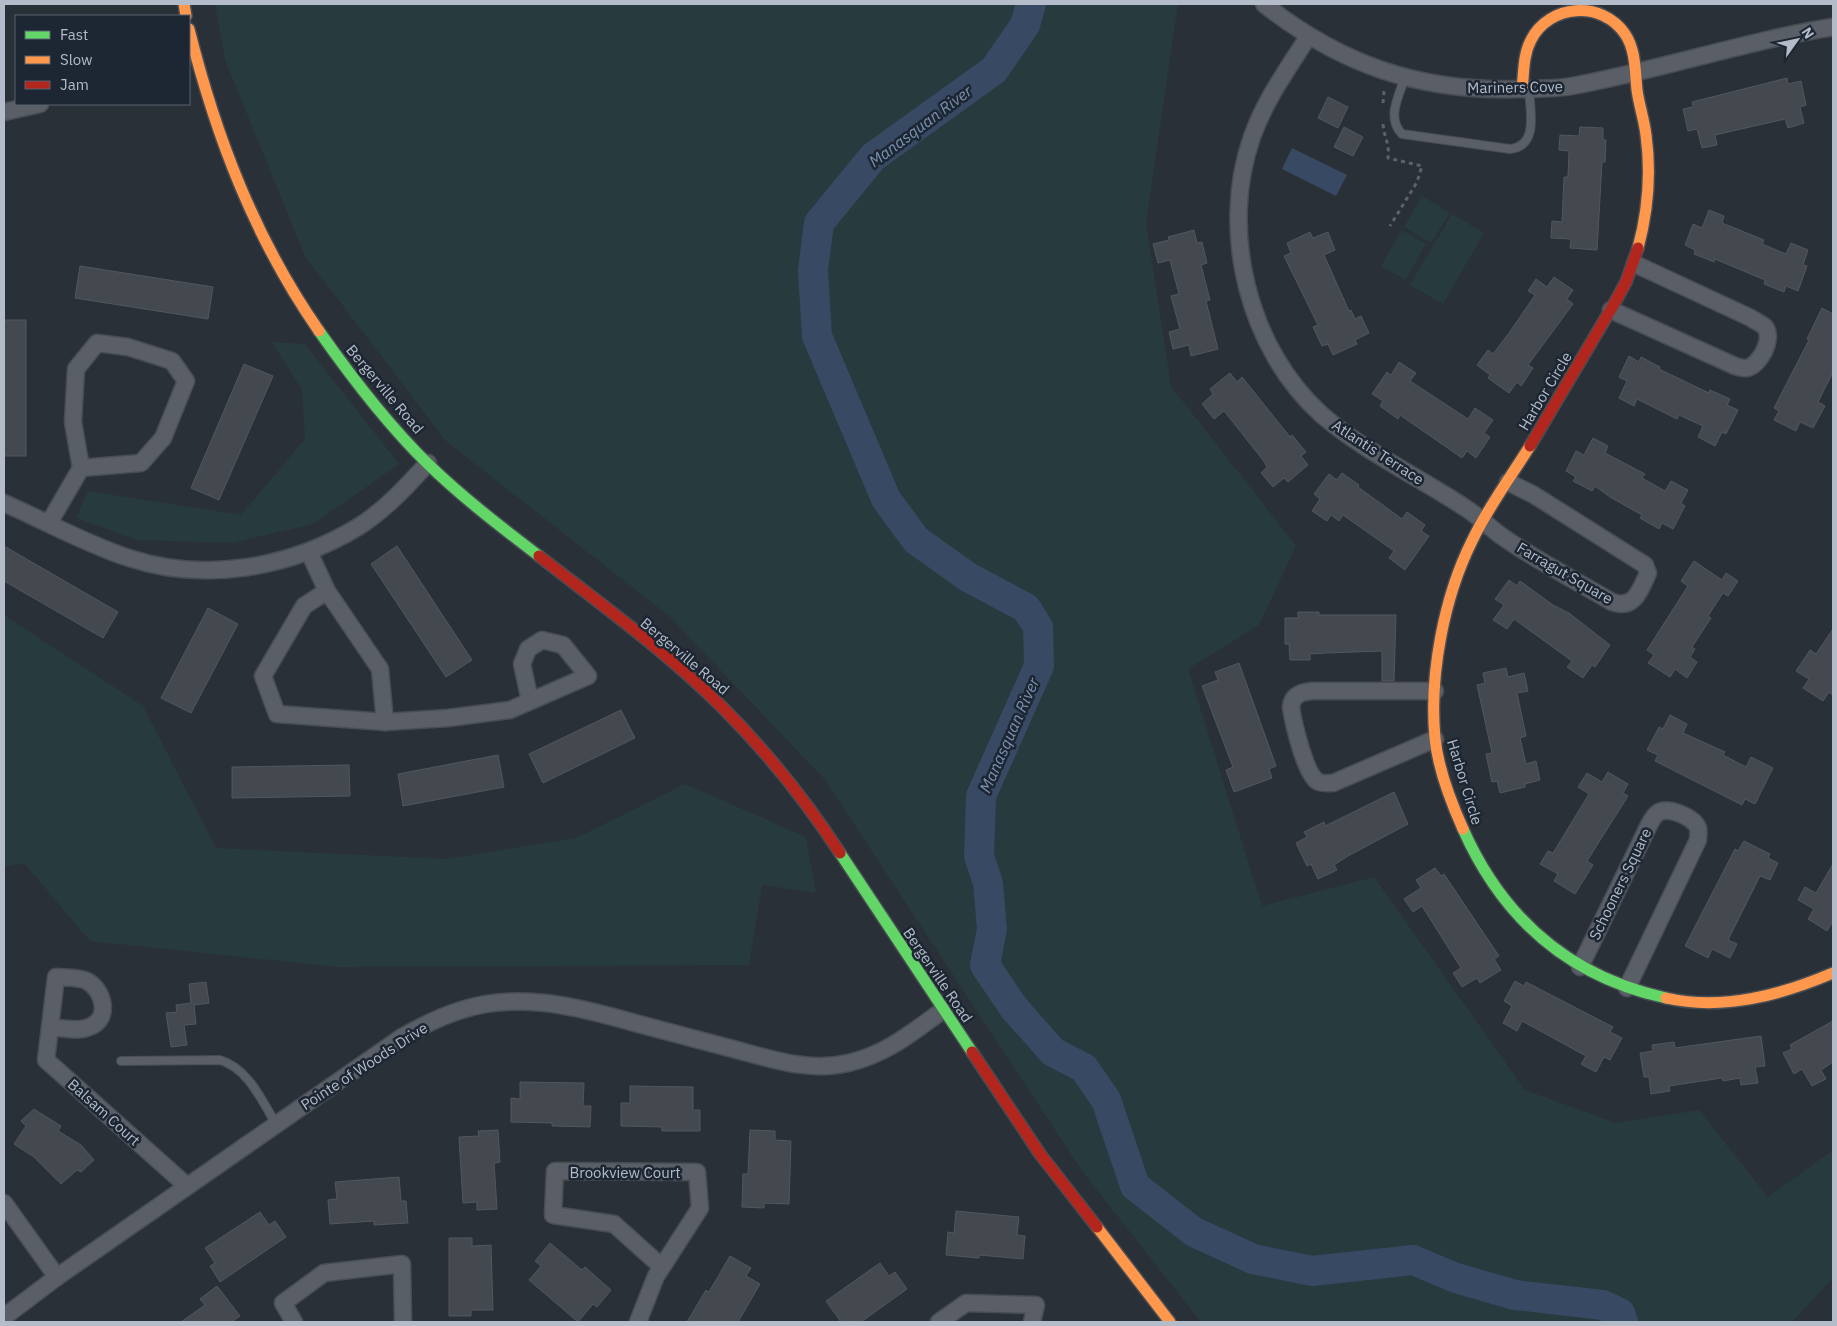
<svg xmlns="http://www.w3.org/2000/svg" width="1837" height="1326" font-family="'IBM Plex Sans',sans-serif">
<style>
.green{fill:#273a3e}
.water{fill:#384963}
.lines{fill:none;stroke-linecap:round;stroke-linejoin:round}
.river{stroke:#384963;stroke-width:30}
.building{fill:#444950;stroke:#52575f}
.lane-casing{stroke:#484c53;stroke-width:10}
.street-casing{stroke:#484c53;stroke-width:19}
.fast-casing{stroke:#484c53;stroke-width:14}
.slow-casing{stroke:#484c53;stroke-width:14}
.jam-casing{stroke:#484c53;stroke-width:14}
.path{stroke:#5d636a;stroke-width:3;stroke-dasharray:4 4;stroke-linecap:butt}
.lane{stroke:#5a5e66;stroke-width:8}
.street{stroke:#5a5e66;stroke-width:16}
.fast{stroke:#63d668;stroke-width:11}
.slow{stroke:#ff974d;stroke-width:11}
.jam{stroke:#b3261e;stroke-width:11}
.labels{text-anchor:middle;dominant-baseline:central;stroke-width:5;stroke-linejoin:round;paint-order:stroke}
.street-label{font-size:15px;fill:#b4bcc9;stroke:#1d2633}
.water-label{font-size:16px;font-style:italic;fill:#7c92b1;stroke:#1d2633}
</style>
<rect width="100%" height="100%" fill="#2a3038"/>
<g class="green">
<polygon points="215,4 1178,4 1146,223 1171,386 1296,546 1259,625 1188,669 1262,906 1374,877 1525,1090 1616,1123 1699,1110 1768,1197 1833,1150 1833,1278 1792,1322 1201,1322 1082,1171 825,780 669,616 446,441 305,256 225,60"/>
<polygon points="1422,196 1450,213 1431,243 1404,227"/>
<polygon points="1452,214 1484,233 1443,304 1410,285"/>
<polygon points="1402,230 1426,244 1405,280 1381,266"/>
<polygon points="272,342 305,344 399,464 313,524 231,543 138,540 76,518 88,491 241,515 305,439 302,390"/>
<polygon points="4,615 143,706 216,848 446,859 576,838 685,784 806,837 816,893 762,885 749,965 338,967 90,941 24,863 4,867"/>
</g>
<polygon class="water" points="1292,148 1347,175 1336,196 1282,169"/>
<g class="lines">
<polyline class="river" points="1031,4 1025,25 994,70 873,157 819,223 813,270 817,336 886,499 916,540 968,577 1026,608 1038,627 1039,666 981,796 979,856 988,883 992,929 985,965 1014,1008 1053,1052 1084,1068 1106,1100 1135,1186 1194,1232 1253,1259 1312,1271 1413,1260 1456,1278 1515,1295 1603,1305 1620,1313 1623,1322"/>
</g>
<g class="building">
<polygon points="1787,78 1788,84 1801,81 1806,105 1800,107 1804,123 1788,128 1785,119 1715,135 1717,145 1702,148 1697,129 1688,131 1683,109 1693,107 1692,102"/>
<polygon points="1328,97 1348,107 1338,128 1318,118"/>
<polygon points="1344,127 1363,137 1353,156 1334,147"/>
<polygon points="1580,127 1603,128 1603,140 1606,140 1605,162 1602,162 1597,250 1570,248 1571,239 1551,238 1552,221 1562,222 1564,177 1568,177 1569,151 1559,150 1560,135 1579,136"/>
<polygon points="1709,210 1724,216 1722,223 1764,240 1762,244 1786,254 1791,243 1808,250 1803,265 1807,266 1798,291 1786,286 1784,292 1764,284 1765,280 1715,259 1714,262 1694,254 1695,250 1685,245 1693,224 1702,228"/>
<polygon points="1194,230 1197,243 1202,242 1207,263 1201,265 1210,300 1206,301 1218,349 1191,356 1189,345 1173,349 1169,332 1180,329 1171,296 1179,294 1170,260 1158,263 1153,244 1169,240 1168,237"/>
<polygon points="1310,232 1313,238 1328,232 1335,250 1324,255 1349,311 1351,310 1355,319 1361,316 1369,333 1355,340 1357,344 1333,355 1328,344 1322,346 1313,327 1318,325 1284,256 1291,253 1287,243"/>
<polygon points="80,266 213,287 208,319 75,298"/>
<polygon points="1554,277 1573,290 1567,299 1573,304 1528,365 1533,368 1521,386 1517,382 1509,393 1488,378 1490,375 1477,365 1488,350 1493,354 1509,333 1535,295 1528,291 1536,279 1547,287"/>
<polygon points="1822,308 1833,314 1833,372 1818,402 1825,406 1813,428 1800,422 1796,431 1774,420 1779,411 1774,408 1809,340 1807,339"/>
<rect x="4" y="320" width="22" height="136"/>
<polygon points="1629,356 1639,362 1641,357 1660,367 1659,369 1709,393 1710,390 1730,399 1727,405 1738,410 1726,434 1722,432 1715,446 1698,437 1703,426 1679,415 1677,419 1637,399 1634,406 1619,398 1627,381 1619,377"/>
<polygon points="1399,362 1416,373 1410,381 1468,419 1475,408 1493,420 1484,433 1490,437 1476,458 1467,451 1462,458 1400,415 1398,419 1380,406 1383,401 1372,394 1387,372 1391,375"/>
<polygon points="244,364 273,376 219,500 191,488"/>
<polygon points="1230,373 1237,382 1242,377 1290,437 1292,435 1306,452 1301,456 1308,465 1288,482 1284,478 1273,487 1261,473 1267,467 1263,460 1224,411 1214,419 1202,404 1213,394 1210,389"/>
<polygon points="1593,438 1608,446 1605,453 1645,474 1642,478 1665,491 1671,481 1688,490 1681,503 1685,506 1673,529 1662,523 1659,529 1640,518 1642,515 1610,497 1595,486 1592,491 1573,481 1576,477 1566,471 1576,451 1584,455"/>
<polygon points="1342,473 1359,485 1358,487 1402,519 1407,512 1425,525 1421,531 1429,536 1405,570 1389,558 1394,551 1343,515 1339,521 1331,515 1327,521 1312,511 1320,499 1314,494 1329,474 1337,480"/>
<polygon points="4,546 118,612 103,638 4,581"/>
<polygon points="397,546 472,660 446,677 371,564"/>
<polygon points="1694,561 1722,580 1726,573 1738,581 1728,596 1723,593 1708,616 1711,618 1692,647 1695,649 1690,657 1697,662 1687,678 1675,669 1670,677 1648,663 1654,655 1647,650 1688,586 1681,581"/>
<polygon points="1509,580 1517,586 1520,581 1553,605 1569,613 1610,645 1595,667 1592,665 1583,678 1567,667 1572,661 1514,619 1507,629 1493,620 1504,605 1495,599"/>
<polygon points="208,608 238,624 191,713 161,698"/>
<polygon points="1298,612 1319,612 1319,615 1396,615 1394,681 1382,681 1382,651 1326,653 1310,654 1310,660 1290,660 1289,644 1285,644 1285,618 1298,618"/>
<polygon points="1833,629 1833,695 1829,692 1823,701 1803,688 1809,679 1796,671 1810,650 1816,654"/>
<polygon points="1239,663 1276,766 1269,769 1272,778 1234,792 1226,770 1233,767 1202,686 1218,680 1215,672"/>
<polygon points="1506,668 1508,677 1524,673 1528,691 1517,693 1526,736 1520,738 1526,764 1536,761 1540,780 1525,784 1525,787 1500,793 1497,781 1492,782 1486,754 1492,753 1477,685 1485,683 1483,673"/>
<polygon points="621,710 635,738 543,783 529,754"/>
<polygon points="1670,715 1687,724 1683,733 1725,752 1723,755 1746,767 1751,757 1773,768 1755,804 1745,799 1742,805 1655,761 1658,755 1647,750 1659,727 1663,729"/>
<polygon points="498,755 504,787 403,806 398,774"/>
<polygon points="349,765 350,796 232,798 232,767"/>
<polygon points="1608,772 1628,784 1623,793 1628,796 1587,861 1593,865 1575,894 1554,881 1558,874 1540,864 1548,851 1553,853 1589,794 1578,787 1587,773 1602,782"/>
<polygon points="1394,792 1408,824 1348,856 1334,865 1337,870 1318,879 1311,864 1307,866 1296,843 1307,837 1304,832 1324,822 1325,826"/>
<polygon points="1744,841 1770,854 1768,858 1778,863 1770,880 1760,876 1728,940 1737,944 1730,958 1712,949 1708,958 1685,946 1735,849 1738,851"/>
<polygon points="1833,864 1833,921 1827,931 1808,919 1814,909 1798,900 1805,887 1816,893"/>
<polygon points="1435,868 1441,876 1444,874 1499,956 1494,959 1501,970 1480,983 1477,978 1462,987 1453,973 1461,968 1422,906 1413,912 1404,899 1421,888 1416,880"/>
<polygon points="1515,981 1524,986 1526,982 1613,1027 1610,1032 1622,1038 1610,1060 1604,1057 1596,1072 1581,1064 1586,1056 1522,1021 1517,1031 1503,1023 1512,1006 1504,1001"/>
<polygon points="206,982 209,1003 194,1005 196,1024 184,1025 187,1045 171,1047 166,1013 177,1012 176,1005 191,1003 189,984"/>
<polygon points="1833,1021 1833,1062 1821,1070 1826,1079 1812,1086 1802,1069 1794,1074 1783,1053 1792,1049 1790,1045"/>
<polygon points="1761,1036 1765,1066 1755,1067 1758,1083 1741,1085 1740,1078 1723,1081 1722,1078 1669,1086 1670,1091 1651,1094 1649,1077 1644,1077 1640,1053 1653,1051 1652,1045 1674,1042 1675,1048"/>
<polygon points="520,1082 584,1083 583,1106 591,1106 590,1127 552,1126 552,1123 511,1122 511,1098 520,1099"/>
<polygon points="630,1086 693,1087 693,1110 700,1110 700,1131 662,1131 662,1127 621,1126 621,1103 630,1103"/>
<polygon points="34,1109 61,1126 58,1131 81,1145 94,1160 81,1172 77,1170 61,1184 34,1157 14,1144 26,1126 21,1121"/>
<polygon points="498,1130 500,1162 494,1163 497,1209 477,1210 477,1202 463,1203 459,1137 479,1136 478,1131"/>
<polygon points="750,1130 775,1131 775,1140 791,1141 789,1204 764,1203 764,1208 742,1207 743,1174 748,1174"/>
<polygon points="399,1177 401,1201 406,1201 408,1223 374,1225 374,1221 330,1224 328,1200 337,1199 335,1182"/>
<polygon points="956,1211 1019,1217 1017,1235 1025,1236 1023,1259 979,1255 979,1258 946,1255 948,1232 954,1233"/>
<polygon points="260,1212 269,1225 275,1221 286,1237 220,1282 210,1266 215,1263 205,1248"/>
<polygon points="449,1238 472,1238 472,1246 491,1245 493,1310 471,1310 471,1316 449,1316"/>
<polygon points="550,1243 582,1270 585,1267 611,1290 597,1307 593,1304 578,1322 529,1280 541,1266 535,1261"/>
<polygon points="730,1256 751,1268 746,1276 760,1284 738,1322 687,1322 706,1290 709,1292"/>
<polygon points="880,1263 889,1276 895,1272 907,1289 861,1322 841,1322 826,1301"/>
<polygon points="217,1286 240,1316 231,1322 181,1322 205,1305 200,1299"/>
</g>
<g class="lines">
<defs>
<g id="lane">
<path d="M 1405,77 C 1399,96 1386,118 1402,134 L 1510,149 C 1539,146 1530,111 1529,89"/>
<path d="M 121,1061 L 220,1060 C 248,1068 262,1101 276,1124"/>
</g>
<g id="street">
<path d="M 1264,4 C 1341,65 1420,92 1519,89 C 1537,89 1554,89 1572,86 C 1660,70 1745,41 1833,27"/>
<path d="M 1308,37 C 1287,70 1265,100 1252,137 C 1219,230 1248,349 1322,415 C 1365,452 1417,476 1464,507 C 1477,515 1488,526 1500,535 C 1535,560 1575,580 1612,602 C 1634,610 1640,591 1648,573 L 1645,565 L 1534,495 L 1508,482"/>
<polyline points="4,112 40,104"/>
<path d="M 1611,310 L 1735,366 C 1739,367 1743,369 1747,368 C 1760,365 1774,339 1765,327 C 1762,324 1755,321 1751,318 L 1635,264"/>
<path d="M 4,503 C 45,521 86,544 129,558 C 205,583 290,568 358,527 C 385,510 407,486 428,463"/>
<polyline points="49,523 81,468 73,422 76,369 97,343 128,347 172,361 186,381 163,438 141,463 81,468"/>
<polyline points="309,552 327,591 380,669 385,722 277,714 263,676 304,606 327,591"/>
<path d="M 1435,691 L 1312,691 C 1301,692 1292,695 1291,707 C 1293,722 1305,773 1317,781 C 1321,784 1328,783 1333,783 L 1435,739"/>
<polyline points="385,722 448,718 510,710 588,676 563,645 542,640 528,649 522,664 530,701"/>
<path d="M 1580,967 L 1649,825 C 1651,821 1654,815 1659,812 C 1669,807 1694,817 1698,828 C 1699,831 1698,836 1698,840 L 1627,988"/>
<path d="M 50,1027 C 63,1028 77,1032 89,1027 C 111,1020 104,990 87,981 C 79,977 66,978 56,977 L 46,1060 L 187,1186"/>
<polyline points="4,1203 57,1277"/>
<path d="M 4,1317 L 57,1277 L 402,1037 C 429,1022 456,1009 486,1004 C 538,996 585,1009 635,1023 C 669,1032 703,1041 737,1050 C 774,1060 810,1072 848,1063 C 885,1055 913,1032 943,1010"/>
<polyline points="294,1322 283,1303 324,1273 402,1264 403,1322"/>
<polyline points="638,1322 656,1276 662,1267 700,1208 697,1172 555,1171 553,1215 614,1224 662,1267"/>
<polyline points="939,1322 966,1303 1036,1305 1032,1322"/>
</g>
<g id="fast">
<path d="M 319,331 C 352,378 387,424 428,464 C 462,497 501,527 539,556"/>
<path d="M 1463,829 C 1503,919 1570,977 1666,998"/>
<polyline points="840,853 972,1052"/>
</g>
<g id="slow">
<polyline points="184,4 186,16"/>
<path d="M 189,29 C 216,137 255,239 319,331"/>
<path d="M 1522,89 C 1524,73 1523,55 1531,40 C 1549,4 1602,0 1625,34 C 1636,50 1635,72 1637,90 C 1639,105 1644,119 1646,135 C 1651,172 1648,211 1638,248"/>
<path d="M 1463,829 C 1450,800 1438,769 1435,738 C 1429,675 1444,597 1472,541 C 1488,507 1510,478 1530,446"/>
<path d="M 1666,998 C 1723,1011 1781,995 1833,973"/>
<polyline points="1097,1227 1170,1322"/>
</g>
<g id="jam">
<polyline points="1530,446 1614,304 1626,282 1638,248"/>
<path d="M 539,556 C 602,605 667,652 723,708 C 767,752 806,801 840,853"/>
<polyline points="972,1052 1040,1154 1097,1227"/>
</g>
</defs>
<use href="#lane" class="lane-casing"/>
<use href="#street" class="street-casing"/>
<use href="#fast" class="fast-casing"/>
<use href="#slow" class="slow-casing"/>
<use href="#jam" class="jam-casing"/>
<g class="path">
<polyline points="1383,103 1384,91"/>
<path d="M 1383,124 C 1384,138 1390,143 1388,158 L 1422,166 L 1417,182 L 1390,226"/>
</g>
<use href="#lane" class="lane"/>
<use href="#street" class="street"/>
<use href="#fast" class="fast"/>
<use href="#slow" class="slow"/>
<use href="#jam" class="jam"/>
</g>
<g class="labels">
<g class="street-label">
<text transform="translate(1515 87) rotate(-1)">Mariners Cove</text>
<text transform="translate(385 389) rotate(50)">Bergerville Road</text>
<text transform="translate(1545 391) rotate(-59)">Harbor Circle</text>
<text transform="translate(1378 452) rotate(33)">Atlantis Terrace</text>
<text transform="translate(1565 573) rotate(30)">Farragut Square</text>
<text transform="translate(685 656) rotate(40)">Bergerville Road</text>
<text transform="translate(1465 782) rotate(73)">Harbor Circle</text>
<text transform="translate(1620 884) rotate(-64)">Schooners Square</text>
<text transform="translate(938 975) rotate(56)">Bergerville Road</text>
<text transform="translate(364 1066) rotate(-33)">Pointe of Woods Drive</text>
<text transform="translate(104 1112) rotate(42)">Balsam Court</text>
<text x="625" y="1172">Brookview Court</text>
</g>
<g class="water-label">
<text transform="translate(920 126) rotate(-37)">Manasquan River</text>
<text transform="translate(1009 735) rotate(-66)">Manasquan River</text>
</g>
</g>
<rect width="1837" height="1326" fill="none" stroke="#b4bcc9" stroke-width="10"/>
<rect x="15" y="15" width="175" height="90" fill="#1d2633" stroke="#59626f"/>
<rect x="25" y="31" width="25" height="8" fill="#63d668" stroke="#59626f"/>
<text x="60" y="40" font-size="15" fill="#b4bcc9">Fast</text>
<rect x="25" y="56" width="25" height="8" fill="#ff974d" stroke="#59626f"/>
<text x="60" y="65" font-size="15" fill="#b4bcc9">Slow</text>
<rect x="25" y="81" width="25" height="8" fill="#b3261e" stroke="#59626f"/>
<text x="60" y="90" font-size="15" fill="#b4bcc9">Jam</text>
<g transform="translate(1797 40) rotate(57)" stroke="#1d2633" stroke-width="4" paint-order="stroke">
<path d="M0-4L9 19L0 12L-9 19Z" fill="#b4bcc9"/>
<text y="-8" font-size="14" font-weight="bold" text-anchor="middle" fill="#b4bcc9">N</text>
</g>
</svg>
